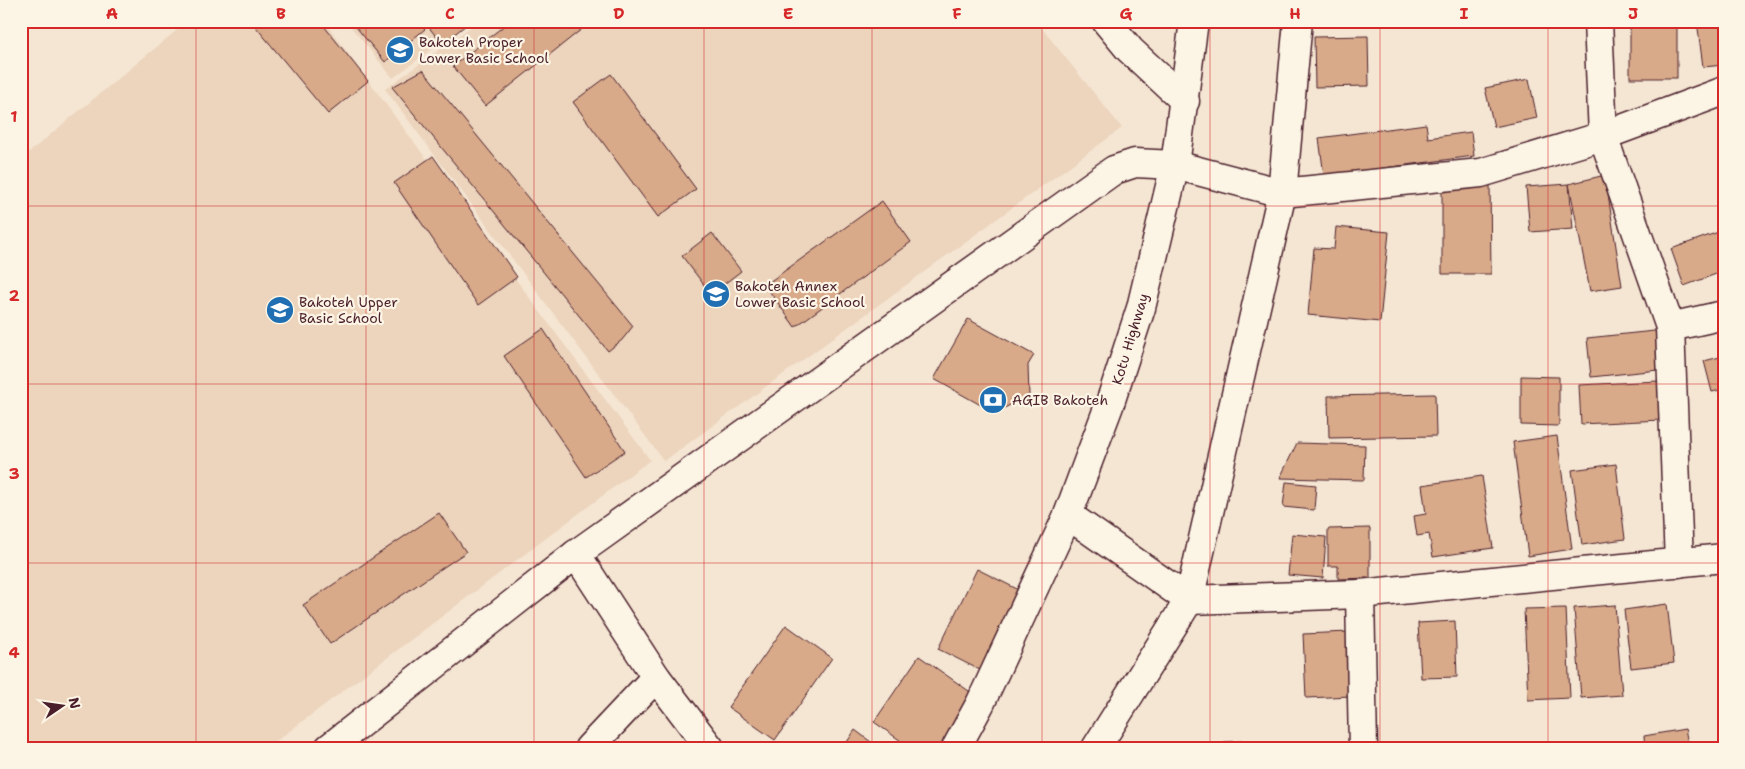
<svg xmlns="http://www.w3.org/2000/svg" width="1745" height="769" font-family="'Shantell Sans',sans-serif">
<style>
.built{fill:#ecd4bd}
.building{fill:#d8aa8a;stroke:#4a1f2b}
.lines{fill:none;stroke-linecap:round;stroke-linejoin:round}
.street-casing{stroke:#4a1f2b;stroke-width:31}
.secondary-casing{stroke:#4a1f2b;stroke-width:31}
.street{stroke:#fcf5e5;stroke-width:28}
.secondary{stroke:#fcf5e5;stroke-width:28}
.grid{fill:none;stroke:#d62828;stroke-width:1;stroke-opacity:0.55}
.labels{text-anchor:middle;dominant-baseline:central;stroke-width:4.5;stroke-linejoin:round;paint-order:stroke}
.poi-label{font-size:14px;fill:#4a1f2b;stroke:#fcf5e5;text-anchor:start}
.street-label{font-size:14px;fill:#4a1f2b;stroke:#fcf5e5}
.neatline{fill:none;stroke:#d62828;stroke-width:2}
.grid-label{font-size:16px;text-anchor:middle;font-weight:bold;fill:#d62828}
</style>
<rect width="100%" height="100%" fill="#f5e6d3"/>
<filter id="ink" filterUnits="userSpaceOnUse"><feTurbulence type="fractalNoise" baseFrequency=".02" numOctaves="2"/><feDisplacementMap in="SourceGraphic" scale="10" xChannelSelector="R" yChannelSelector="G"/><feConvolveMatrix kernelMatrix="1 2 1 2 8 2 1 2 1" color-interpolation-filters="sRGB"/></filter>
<g filter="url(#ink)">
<g class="built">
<polygon points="188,21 324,21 650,460 267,748 21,748 21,159"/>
<polygon points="346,21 470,21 393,78"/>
<polygon points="479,21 1036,21 1122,128 664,461 385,89"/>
</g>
<g class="building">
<polygon points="251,21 320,21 368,81 328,114"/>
<polygon points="351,21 419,21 425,29 385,62"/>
<polygon points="424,21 471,21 442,44"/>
<polygon points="510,21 592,21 485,106 453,66"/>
<rect x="1630" y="21" width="47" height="57"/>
<polygon points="1697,21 1724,21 1724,65 1703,67"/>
<polygon points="1368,36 1369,86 1315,87 1314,37"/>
<polygon points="423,70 633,326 622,340 608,351 392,87"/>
<polygon points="611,74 696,189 658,217 573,102"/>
<polygon points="1529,79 1537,118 1494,127 1485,88"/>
<polygon points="1426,124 1428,138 1471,132 1474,156 1324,176 1319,138"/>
<polygon points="433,156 517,277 478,305 394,183"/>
<polygon points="1605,175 1622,286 1590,291 1569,184"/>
<polygon points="1442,182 1490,182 1491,274 1442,274"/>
<polygon points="1569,184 1573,229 1530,232 1526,187"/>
<polygon points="882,201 911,242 795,327 765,285"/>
<polygon points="1336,227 1389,232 1380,322 1308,315 1314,248 1334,249"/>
<polygon points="1724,230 1724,271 1684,286 1671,249"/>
<polygon points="712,233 741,271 711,294 682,256"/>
<polygon points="968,319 1034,355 1028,365 1029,395 995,413 934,379"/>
<polygon points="543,329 625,451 586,477 504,356"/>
<polygon points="1664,330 1668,369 1591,377 1587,338"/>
<polygon points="1724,356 1724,389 1712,392 1704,361"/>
<polygon points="1521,376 1559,377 1559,426 1521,425"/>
<polygon points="1658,381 1661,420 1581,424 1579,385"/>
<polygon points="1435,394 1436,436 1329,438 1328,396"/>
<polygon points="1557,436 1572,549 1528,556 1513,442"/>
<polygon points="1297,443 1365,445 1364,480 1280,478"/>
<polygon points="1616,464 1625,539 1582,545 1572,470"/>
<polygon points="1482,476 1493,548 1433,557 1429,534 1417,536 1414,516 1426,514 1422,485"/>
<polygon points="1286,482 1316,485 1314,510 1283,507"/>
<polygon points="439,513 466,552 330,644 303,605"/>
<polygon points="1370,528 1370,578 1338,579 1338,566 1328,566 1328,529"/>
<polygon points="1292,534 1326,537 1323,578 1288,575"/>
<polygon points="977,569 1025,593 986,673 938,649"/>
<polygon points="1667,604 1674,663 1631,668 1624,610"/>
<polygon points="1615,605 1622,695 1581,698 1574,608"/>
<polygon points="1566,608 1570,698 1528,700 1524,609"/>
<polygon points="1455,621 1457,677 1421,678 1418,623"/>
<polygon points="786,625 832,658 775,740 728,707"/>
<polygon points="1349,632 1352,696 1306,698 1303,634"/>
<polygon points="919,656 976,696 940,748 911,748 874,722"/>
<polygon points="1685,729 1689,748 1645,748 1644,736"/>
<polygon points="855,730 879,748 843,748"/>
<polygon points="1245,741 1246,748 1224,748 1224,742"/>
<polygon points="1629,743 1629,748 1591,748 1591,747"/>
</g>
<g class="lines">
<defs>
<g id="street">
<polyline points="1106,21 1130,50 1185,101"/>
<polyline points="1598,21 1603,136 1670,327 1679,563"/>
<polyline points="1670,327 1724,315"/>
<polyline points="1068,515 1189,600 1360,594 1724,558"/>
<polyline points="576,554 656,677 710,748"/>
<polyline points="1360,594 1363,748"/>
<polyline points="329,748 576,554 1114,170 1135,163 1175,165 1282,193 1481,173 1603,136 1724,91"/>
<polyline points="589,748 656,677"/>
<polyline points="1096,748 1189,600 1282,193 1298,21"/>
</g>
<polyline id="secondary" points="956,748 980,704 1068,515 1110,403 1141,308 1175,165 1194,21"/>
</defs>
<use href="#street" class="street-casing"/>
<use href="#secondary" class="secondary-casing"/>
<use href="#street" class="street"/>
<use href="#secondary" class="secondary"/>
</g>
</g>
<path class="grid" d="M 196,21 L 196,748M 366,21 L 366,748M 534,21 L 534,748M 704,21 L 704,748M 872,21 L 872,748M 1042,21 L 1042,748M 1210,21 L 1210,748M 1380,21 L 1380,748M 1548,21 L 1548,748M 21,206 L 1724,206M 21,384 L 1724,384M 21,563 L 1724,563"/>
<defs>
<symbol id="school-disc" viewBox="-11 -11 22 22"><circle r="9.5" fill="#1f6fb2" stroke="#fcf5e5"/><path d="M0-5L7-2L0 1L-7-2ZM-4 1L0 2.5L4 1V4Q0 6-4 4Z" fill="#fff"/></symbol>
<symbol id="bank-disc" viewBox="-11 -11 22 22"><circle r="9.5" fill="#1f6fb2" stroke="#fcf5e5"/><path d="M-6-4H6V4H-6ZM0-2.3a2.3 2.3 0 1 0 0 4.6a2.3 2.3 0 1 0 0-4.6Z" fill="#fff"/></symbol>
</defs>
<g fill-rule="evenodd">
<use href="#school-disc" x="384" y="34" width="32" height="32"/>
<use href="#school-disc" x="700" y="278" width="32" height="32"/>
<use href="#school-disc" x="264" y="294" width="32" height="32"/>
<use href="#bank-disc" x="977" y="384" width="32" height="32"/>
</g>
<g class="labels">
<g class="poi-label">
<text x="419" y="42">Bakoteh Proper<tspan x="419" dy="16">Lower Basic School</tspan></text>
<text x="735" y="286">Bakoteh Annex<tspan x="735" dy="16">Lower Basic School</tspan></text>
<text x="299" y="302">Bakoteh Upper<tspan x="299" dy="16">Basic School</tspan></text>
<text x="1012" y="400">AGIB Bakoteh</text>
</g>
<g class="street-label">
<text transform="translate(1130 339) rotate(-73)">Kotu Highway</text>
</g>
</g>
<rect width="1745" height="769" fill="none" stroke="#fcf5e5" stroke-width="55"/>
<g transform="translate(62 706) rotate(77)" stroke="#fcf5e5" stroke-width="4" paint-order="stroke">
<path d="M0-4L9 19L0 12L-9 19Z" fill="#4a1f2b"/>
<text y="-8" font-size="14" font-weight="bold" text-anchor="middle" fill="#4a1f2b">N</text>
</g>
<rect x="28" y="28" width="1690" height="714" class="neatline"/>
<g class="grid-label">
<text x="112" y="19">A</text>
<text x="281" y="19">B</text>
<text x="450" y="19">C</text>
<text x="619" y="19">D</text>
<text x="788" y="19">E</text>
<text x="957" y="19">F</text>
<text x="1126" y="19">G</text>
<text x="1295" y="19">H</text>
<text x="1464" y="19">I</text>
<text x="1633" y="19">J</text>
<text x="14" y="122">1</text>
<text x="14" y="301">2</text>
<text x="14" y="479">3</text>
<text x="14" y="658">4</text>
</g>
</svg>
